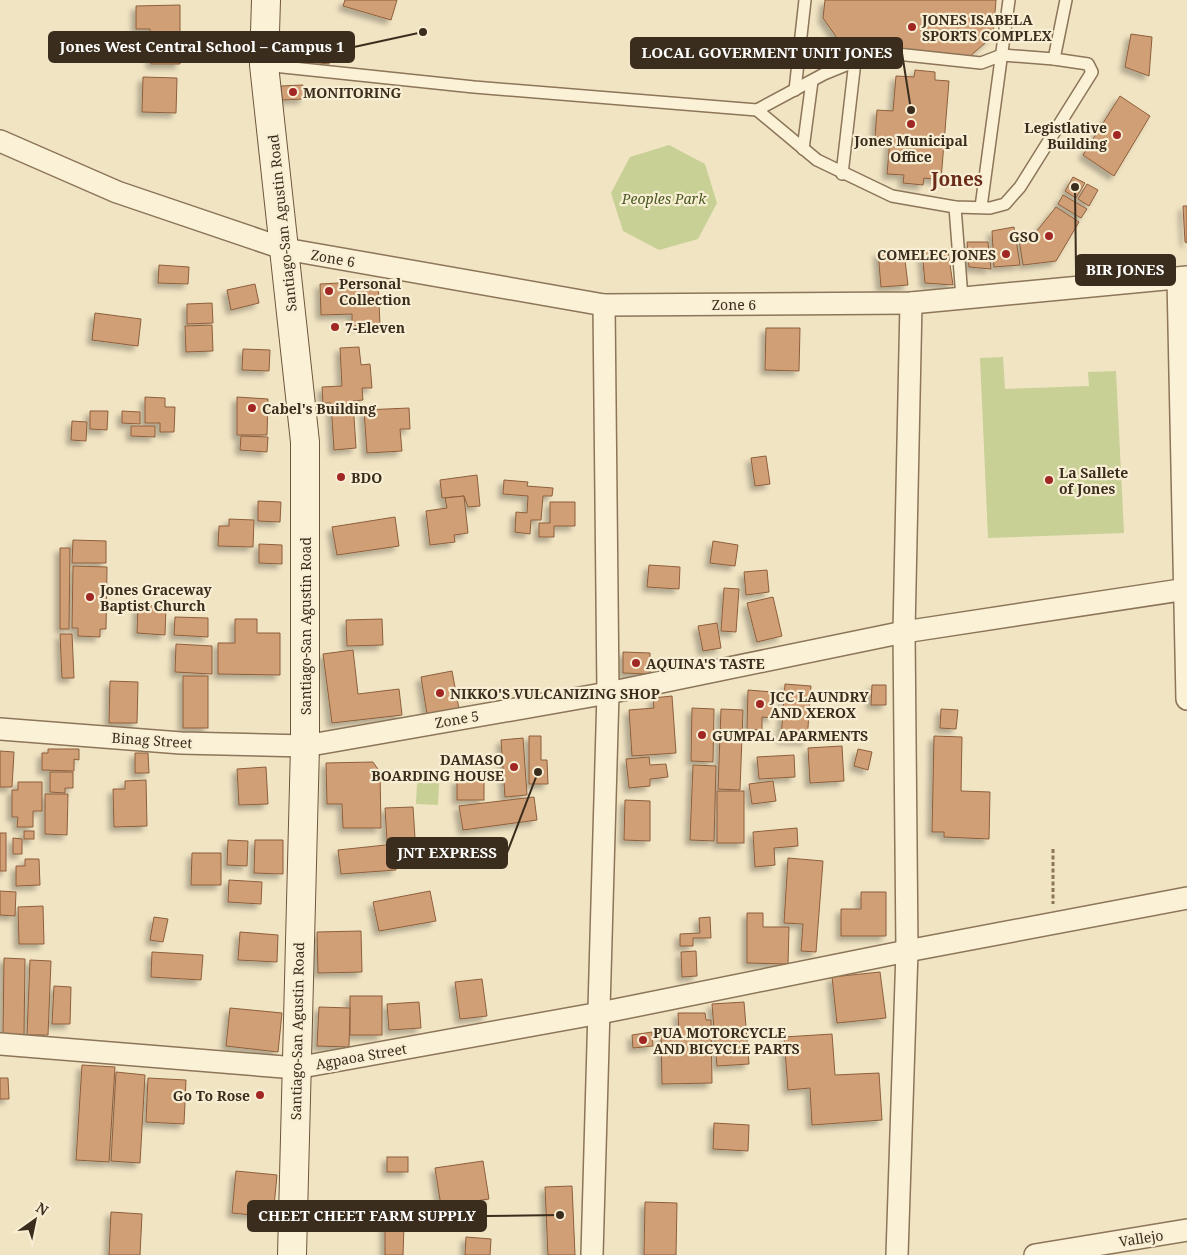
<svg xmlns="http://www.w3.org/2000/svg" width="1187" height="1255" font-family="'Noto Serif',serif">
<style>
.green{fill:#c8d096}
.building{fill:#d19f76;stroke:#8d5f3c;filter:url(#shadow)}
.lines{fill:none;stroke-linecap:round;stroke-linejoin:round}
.service-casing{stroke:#8c7558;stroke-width:14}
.minor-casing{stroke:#8c7558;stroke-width:24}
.secondary-casing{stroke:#6e563b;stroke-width:30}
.path{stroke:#8c7558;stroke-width:3;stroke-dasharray:4 2.5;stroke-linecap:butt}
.service{stroke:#fbf1d7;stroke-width:11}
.minor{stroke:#fbf1d7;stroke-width:21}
.secondary{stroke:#fbf1d7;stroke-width:28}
.poi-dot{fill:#a02724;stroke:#f8eed3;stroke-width:2}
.labels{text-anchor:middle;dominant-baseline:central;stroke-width:4.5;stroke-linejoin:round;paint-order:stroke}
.poi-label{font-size:14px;font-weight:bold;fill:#3b2d1d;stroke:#f8eed3;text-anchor:start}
.park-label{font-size:14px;font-style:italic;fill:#4a5923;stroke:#f8eed3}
.street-label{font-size:14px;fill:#3b2d1d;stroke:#f8eed3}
.district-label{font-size:19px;font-weight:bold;fill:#6b2d1a;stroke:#f8eed3}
.leader{fill:none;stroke:#3b2d1d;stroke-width:2}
.callout-dot{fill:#3b2d1d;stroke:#f8eed3;stroke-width:2}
.callout{fill:#3b2d1d;stroke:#3b2d1d;stroke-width:2}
.callout-label{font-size:15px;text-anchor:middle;font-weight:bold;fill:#fff}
</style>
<defs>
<filter id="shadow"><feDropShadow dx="-4.5" dy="4.5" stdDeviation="2.5" flood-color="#0004"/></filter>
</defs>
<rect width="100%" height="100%" fill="#f1e4c3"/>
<g class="green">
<polygon points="669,145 705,164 717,203 698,239 659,250 623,231 611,193 630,157"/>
<polygon points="1003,357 1005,389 1089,386 1088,372 1116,371 1124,533 988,538 980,358"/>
<polygon points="417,782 439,783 438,805 416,804"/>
</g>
<g class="building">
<polygon points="345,0 397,0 391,20 343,6"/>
<polygon points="825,0 996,0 993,36 969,57 842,45 823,18"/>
<polygon points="180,5 180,64 151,64 150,29 136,29 136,6"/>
<polygon points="1131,34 1152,37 1149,76 1125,67"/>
<polygon points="287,39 331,44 329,64 285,59"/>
<polygon points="915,70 935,72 935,80 949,81 941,180 924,178 923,185 903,183 904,175 887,174 890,139 875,137 877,110 893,111 896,76 914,77"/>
<polygon points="143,77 177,78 176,113 142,112"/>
<polygon points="303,85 304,99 282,100 281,86"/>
<polygon points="1120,96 1150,116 1114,176 1083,155"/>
<polygon points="1073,177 1085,183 1076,198 1065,191"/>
<polygon points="1087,184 1098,190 1089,206 1078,199"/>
<polygon points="1063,195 1087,209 1081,218 1058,204"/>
<polygon points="1183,206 1187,206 1187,243 1185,242"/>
<polygon points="1056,207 1079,222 1056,261 1023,265 1019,240 1036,232"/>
<polygon points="1014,227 1020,265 994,267 992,231"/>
<polygon points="967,242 988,242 991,269 969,267"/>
<polygon points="922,250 948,251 953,285 925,283"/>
<polygon points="878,252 904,252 908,285 881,287"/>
<polygon points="159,265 189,267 188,284 158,283"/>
<polygon points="378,281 380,325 352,326 352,314 321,315 320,284"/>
<polygon points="255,284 259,303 231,310 227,290"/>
<polygon points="212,303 213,323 187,324 187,304"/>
<polygon points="95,313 141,319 138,346 92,340"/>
<polygon points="212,325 213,351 186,352 185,326"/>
<polygon points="766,328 800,328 799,371 765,370"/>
<polygon points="359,347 361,365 370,364 372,388 362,388 363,400 353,401 356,448 334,450 331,403 323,403 322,387 342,386 340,348"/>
<polygon points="243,349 270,350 269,371 242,370"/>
<polygon points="145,397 165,398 165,407 175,407 174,432 160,432 160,423 145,423"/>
<polygon points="237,397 268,399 267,435 237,435"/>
<polygon points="409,408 410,429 400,429 402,451 367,453 364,410"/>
<polygon points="90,411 108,411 107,430 90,429"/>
<polygon points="122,411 140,412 140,424 122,423"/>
<polygon points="72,421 87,422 86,441 71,440"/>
<polygon points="131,426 155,426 155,437 131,436"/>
<polygon points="241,436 268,437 267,452 240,450"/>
<polygon points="766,456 770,484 755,486 751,458"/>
<polygon points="477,475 480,506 468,507 464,496 442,498 440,480"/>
<polygon points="504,480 528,482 527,486 553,488 552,496 543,496 541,520 531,520 530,534 515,532 516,512 527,513 528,496 503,494"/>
<polygon points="464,496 468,533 454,535 455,542 430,545 426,511 447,508 445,498"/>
<polygon points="258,501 281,502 280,522 258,521"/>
<polygon points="550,502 575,502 575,526 554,526 554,537 539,537 539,523 550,523"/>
<polygon points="395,517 399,546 337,555 332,527"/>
<polygon points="229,519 254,520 253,547 218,546 219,526 229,526"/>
<polygon points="73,540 106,541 106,563 72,563"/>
<polygon points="713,541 738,545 735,566 710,563"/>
<polygon points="259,544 282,545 282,564 259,563"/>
<polygon points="60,548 70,548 69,629 60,629"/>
<polygon points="649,565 680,567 679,589 647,587"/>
<polygon points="73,566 107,567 106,629 100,629 100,637 78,636 78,628 72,628"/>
<polygon points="767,570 769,592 746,595 744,572"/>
<polygon points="724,588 739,589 736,632 721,631"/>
<polygon points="773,597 782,636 757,642 747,603"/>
<polygon points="138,605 166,606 165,635 137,633"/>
<polygon points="175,617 208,618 208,637 174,635"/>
<polygon points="235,619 257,619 257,633 280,633 280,675 218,674 218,643 235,643"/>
<polygon points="382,619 383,645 347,646 346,620"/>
<polygon points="717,623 721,648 703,651 698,626"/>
<polygon points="60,634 72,634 74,678 62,678"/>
<polygon points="176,644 212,646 212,674 175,672"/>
<polygon points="353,650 358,694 399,689 402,715 332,723 323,654"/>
<polygon points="623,652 650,653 650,674 623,673"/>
<polygon points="452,671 459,709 427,714 421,677"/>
<rect x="183" y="676" width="25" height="52"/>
<polygon points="110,681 138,682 137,723 109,723"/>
<polygon points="785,684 811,686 807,741 781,739"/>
<polygon points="872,685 886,685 886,705 871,705"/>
<polygon points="748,690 773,692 772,718 762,717 762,730 747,729"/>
<polygon points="672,696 676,753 632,756 629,710 654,708 653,698"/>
<polygon points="692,708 714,709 713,762 691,761"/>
<polygon points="721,709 743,710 740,790 718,789"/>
<polygon points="941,709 958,710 956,729 940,728"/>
<polygon points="529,736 541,736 541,760 547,760 548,784 529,784"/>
<polygon points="934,736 962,737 961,791 990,792 989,839 944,837 944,832 932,832"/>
<polygon points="523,738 527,795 505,797 501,740"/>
<polygon points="842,746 844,781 810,783 808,748"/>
<polygon points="48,749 79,749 79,760 74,759 74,771 42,770 42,753 48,753"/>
<polygon points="858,749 872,752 868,770 854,766"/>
<polygon points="0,751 14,752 12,787 0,787"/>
<polygon points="135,753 148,753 149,773 135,773"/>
<polygon points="794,755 795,777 759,779 757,757"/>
<polygon points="649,757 650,765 666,764 668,777 650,779 650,786 629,788 626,759"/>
<polygon points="373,762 380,772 381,828 343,828 342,804 327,804 326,763"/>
<polygon points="693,765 716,766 714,841 690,840"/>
<polygon points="266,767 268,804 239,805 237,769"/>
<polygon points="50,772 73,772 73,788 65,788 65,793 50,792"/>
<rect x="457" y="779" width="27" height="21"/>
<polygon points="146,780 147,826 114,827 113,789 125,789 125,781"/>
<polygon points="773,781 776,801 752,804 749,784"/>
<polygon points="18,782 42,782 42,811 33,811 33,827 17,827 18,817 12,817 12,790 18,790"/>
<rect x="717" y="791" width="27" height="52"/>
<polygon points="45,794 68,794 67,835 45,834"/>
<polygon points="534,797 537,820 463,830 459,806"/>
<polygon points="625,800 650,801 650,841 624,840"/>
<polygon points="413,807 415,838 387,840 385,808"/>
<polygon points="797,828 798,846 774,848 775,865 755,867 753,832"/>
<rect x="24" y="831" width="10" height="8"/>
<rect x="0" y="833" width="6" height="38"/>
<polygon points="13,838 22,839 22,854 13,854"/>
<polygon points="228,840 248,841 247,866 227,865"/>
<polygon points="255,840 283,840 283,874 254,873"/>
<polygon points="395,844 396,870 341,874 338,850"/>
<polygon points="192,853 221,853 221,885 191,885"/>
<polygon points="788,858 823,861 816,952 801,951 803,924 784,923"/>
<polygon points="25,859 39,859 40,885 16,886 16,866 25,866"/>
<polygon points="229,880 262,882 261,904 228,902"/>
<polygon points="0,891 16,892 15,916 0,915"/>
<polygon points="430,891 436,921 379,931 373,902"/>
<polygon points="861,892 886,892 886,936 841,936 841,909 861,909"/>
<polygon points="43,906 44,944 19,944 18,907"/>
<polygon points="747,913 763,913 763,927 789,927 788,964 747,963"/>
<polygon points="154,917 168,919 163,942 150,940"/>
<polygon points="710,917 711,938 693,938 693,946 680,946 680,934 700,933 699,918"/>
<polygon points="361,931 362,972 318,973 317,932"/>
<polygon points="240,932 278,935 277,962 238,960"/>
<polygon points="696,951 697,976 682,977 681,952"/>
<polygon points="152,952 203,955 201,980 151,977"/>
<polygon points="4,958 25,959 24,1035 3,1035"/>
<polygon points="30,960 51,961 48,1035 27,1035"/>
<polygon points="880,972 886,1018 837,1023 832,977"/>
<polygon points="482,979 487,1016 460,1019 455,982"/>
<polygon points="54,986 71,987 70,1024 52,1024"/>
<rect x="350" y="996" width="32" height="39"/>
<polygon points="419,1002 421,1028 389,1030 387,1004"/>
<polygon points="744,1002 749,1064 717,1066 712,1004"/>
<polygon points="319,1007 350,1008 349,1047 317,1046"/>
<polygon points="230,1008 282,1013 278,1052 226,1046"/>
<polygon points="678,1013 705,1013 706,1020 711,1020 712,1083 662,1084 661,1034 679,1034"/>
<polygon points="652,1032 653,1046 633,1048 632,1035"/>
<polygon points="832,1034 835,1075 879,1073 882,1120 812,1125 810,1088 788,1090 784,1037"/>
<polygon points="82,1065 115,1067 109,1162 76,1160"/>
<polygon points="116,1072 145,1075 140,1163 111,1161"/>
<polygon points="0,1078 8,1078 9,1099 0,1099"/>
<polygon points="148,1078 186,1080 184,1124 146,1122"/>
<polygon points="714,1123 749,1125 748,1151 713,1149"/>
<rect x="387" y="1157" width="21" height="15"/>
<polygon points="483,1161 489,1199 441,1206 435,1168"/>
<polygon points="236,1171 277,1175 273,1217 232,1213"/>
<polygon points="572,1186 575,1255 548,1255 545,1187"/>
<polygon points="645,1202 677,1203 676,1255 644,1255"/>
<polygon points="111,1212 142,1214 140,1255 109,1255"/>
<polygon points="385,1224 404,1225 403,1255 385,1255"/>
<polygon points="466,1237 491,1239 490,1255 465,1255"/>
</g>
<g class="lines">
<defs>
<g id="service">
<polyline points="264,65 474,87 757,110 824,74 878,52 981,63 1002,55 1054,59"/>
<polyline points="795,90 805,0"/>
<polyline points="757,110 817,160 892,196 955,207 990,208 1005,204 1020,187 1092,72 1088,64 1054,59 1066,0"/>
<polyline points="803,149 812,81"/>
<polyline points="842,174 855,61"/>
<polyline points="955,207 962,298"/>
<polyline points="981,207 1009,0"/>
</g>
<g id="minor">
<polyline points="0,141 117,192 285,249 604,305 911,303 1187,277"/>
<polyline points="1178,279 1187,699"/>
<polyline points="0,729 181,743 305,746 608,693 904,632 1187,589"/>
<polyline points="0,1044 296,1068 600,1013 907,951 1187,898"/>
<polyline points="592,1255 608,693 604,305"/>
<polyline points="897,1255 907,951 904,632 911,303"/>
<polyline points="1035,1255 1187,1230"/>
</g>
<polyline id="secondary" points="266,0 264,65 305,442 305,746 292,1255"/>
</defs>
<use href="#service" class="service-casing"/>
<use href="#minor" class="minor-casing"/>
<use href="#secondary" class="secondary-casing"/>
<polyline class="path" points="1053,849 1053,904"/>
<use href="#service" class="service"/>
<use href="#minor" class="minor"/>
<use href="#secondary" class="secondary"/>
</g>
<g class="poi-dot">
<circle cx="912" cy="27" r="5"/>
<circle cx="293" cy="92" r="5"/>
<circle cx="911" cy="124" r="5"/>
<circle cx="1117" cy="135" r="5"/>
<circle cx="1049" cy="236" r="5"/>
<circle cx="1006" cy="254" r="5"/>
<circle cx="329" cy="291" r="5"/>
<circle cx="335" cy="327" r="5"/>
<circle cx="252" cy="408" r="5"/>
<circle cx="341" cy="477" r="5"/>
<circle cx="1049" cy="480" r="5"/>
<circle cx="90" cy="597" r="5"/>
<circle cx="636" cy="663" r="5"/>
<circle cx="440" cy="693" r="5"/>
<circle cx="760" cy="704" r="5"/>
<circle cx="702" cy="735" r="5"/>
<circle cx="514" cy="767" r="5"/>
<circle cx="643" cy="1040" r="5"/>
<circle cx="260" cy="1095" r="5"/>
</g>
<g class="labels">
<g class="poi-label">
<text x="922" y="19">JONES ISABELA<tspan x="922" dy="16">SPORTS COMPLEX</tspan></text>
<text x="303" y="92">MONITORING</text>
<text x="1107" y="127" text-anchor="end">Legistlative<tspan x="1107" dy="16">Building</tspan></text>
<text x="911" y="140" text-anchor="middle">Jones Municipal<tspan x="911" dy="16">Office</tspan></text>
<text x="1039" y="236" text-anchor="end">GSO</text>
<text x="996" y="254" text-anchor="end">COMELEC JONES</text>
<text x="339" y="283">Personal<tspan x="339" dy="16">Collection</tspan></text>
<text x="345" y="327">7-Eleven</text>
<text x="262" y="408">Cabel's Building</text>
<text x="1059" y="472">La Sallete<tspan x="1059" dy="16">of Jones</tspan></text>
<text x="351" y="477">BDO</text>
<text x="100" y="589">Jones Graceway<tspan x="100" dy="16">Baptist Church</tspan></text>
<text x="646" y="663">AQUINA'S TASTE</text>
<text x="450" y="693">NIKKO'S VULCANIZING SHOP</text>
<text x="770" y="696">JCC LAUNDRY<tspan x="770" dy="16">AND XEROX</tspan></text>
<text x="712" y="735">GUMPAL APARMENTS</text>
<text x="504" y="759" text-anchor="end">DAMASO<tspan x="504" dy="16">BOARDING HOUSE</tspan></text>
<text x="653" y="1032">PUA MOTORCYCLE<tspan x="653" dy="16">AND BICYCLE PARTS</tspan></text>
<text x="250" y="1095" text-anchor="end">Go To Rose</text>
</g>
<g class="park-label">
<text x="664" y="198">Peoples Park</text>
</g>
<g class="street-label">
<text transform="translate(282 223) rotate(-96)">Santiago-San Agustin Road</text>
<text transform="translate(333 258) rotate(10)">Zone 6</text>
<text x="734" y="304">Zone 6</text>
<text transform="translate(305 626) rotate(-90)">Santiago-San Agustin Road</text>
<text transform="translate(457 719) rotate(-10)">Zone 5</text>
<text transform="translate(152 740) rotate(4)">Binag Street</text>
<text transform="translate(297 1031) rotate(-89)">Santiago-San Agustin Road</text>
<text transform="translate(361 1056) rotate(-10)">Agpaoa Street</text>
<text transform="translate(1141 1238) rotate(-9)">Vallejo</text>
</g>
<g class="district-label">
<text x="957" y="179">Jones</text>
</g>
</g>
<path class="leader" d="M423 32L354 47M911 110L902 53M1075 187L1076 270M538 772L507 853M560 1215L486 1216"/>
<g class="callout-dot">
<circle cx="423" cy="32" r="5"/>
<circle cx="911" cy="110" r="5"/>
<circle cx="1075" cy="187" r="5"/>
<circle cx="538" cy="772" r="5"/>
<circle cx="560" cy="1215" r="5"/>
</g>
<g class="callout">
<rect x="49" y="32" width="305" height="30" rx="5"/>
<rect x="631" y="38" width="271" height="30" rx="5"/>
<rect x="1076" y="255" width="99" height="30" rx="5"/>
<rect x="387" y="838" width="120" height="30" rx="5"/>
<rect x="248" y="1201" width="238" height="30" rx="5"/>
</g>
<g class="callout-label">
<text x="202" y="52">Jones West Central School – Campus 1</text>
<text x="767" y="58">LOCAL GOVERMENT UNIT JONES</text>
<text x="1125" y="275">BIR JONES</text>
<text x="447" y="858">JNT EXPRESS</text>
<text x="367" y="1221">CHEET CHEET FARM SUPPLY</text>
</g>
<g transform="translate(35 1220) rotate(33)" stroke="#f8eed3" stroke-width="4" paint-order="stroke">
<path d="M0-4L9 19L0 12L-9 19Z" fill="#3b2d1d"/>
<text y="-8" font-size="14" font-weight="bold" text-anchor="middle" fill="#3b2d1d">N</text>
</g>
</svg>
